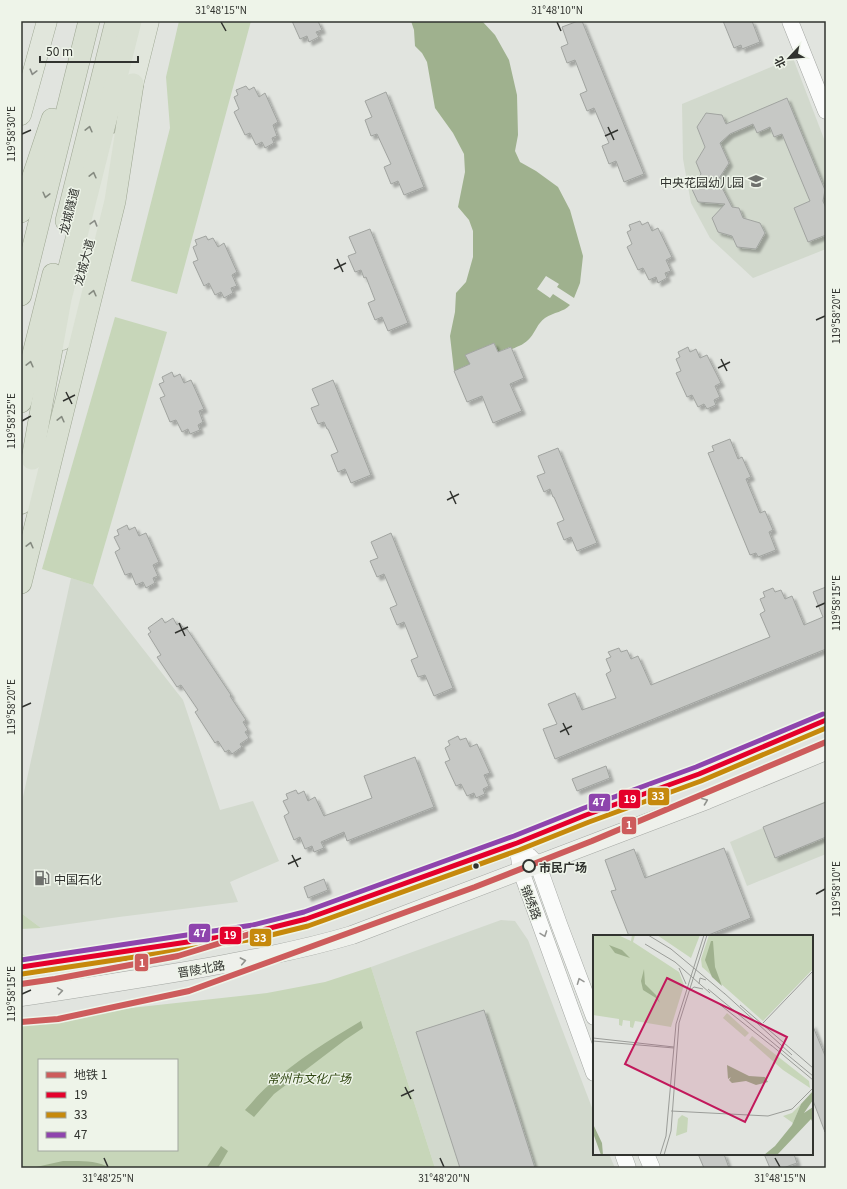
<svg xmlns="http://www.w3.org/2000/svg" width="847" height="1189" font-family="Georgia,'Noto Sans SC',serif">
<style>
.built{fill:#d2d9cd}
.green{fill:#c7d6b9;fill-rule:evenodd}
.water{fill:#9fb18e}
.building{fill:#c6c8c5;stroke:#a1a4a0;filter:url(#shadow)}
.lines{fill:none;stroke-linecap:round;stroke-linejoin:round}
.tertiary-casing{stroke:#a4a7a3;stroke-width:17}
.secondary-casing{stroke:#a4a7a3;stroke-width:19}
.primary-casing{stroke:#9ea793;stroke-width:21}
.trunk-casing{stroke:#9ea793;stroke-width:22}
.tertiary{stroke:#fafbfa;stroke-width:16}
.secondary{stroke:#eef0eb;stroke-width:18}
.primary{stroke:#e1e6dc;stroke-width:20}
.trunk{stroke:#d9e0d2;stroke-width:21}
.bus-1-casing{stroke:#eef4e9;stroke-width:8}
.bus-2-casing{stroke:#eef4e9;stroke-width:8}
.bus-3-casing{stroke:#eef4e9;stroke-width:8}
.bus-1{stroke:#e4002b;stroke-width:5}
.bus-2{stroke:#c6890c;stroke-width:5}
.bus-3{stroke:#8e44ad;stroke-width:5}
.metro-1-casing{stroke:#eef4e9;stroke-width:9}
.metro-1{stroke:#cd5c5c;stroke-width:6}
.oneway{stroke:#898c86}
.oneway2{stroke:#858a80}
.oneway3{stroke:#90928d}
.oneway4{stroke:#969794}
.ticks{fill:none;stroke:#31332f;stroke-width:1.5}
.bus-dot{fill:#31332f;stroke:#eef4e9;stroke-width:1.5}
.stop-dot{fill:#eef4e9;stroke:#31332f;stroke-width:2}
.labels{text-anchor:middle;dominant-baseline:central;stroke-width:3;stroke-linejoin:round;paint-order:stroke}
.poi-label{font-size:12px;fill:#31332f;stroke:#eef4e9;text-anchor:end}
.street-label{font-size:12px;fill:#31332f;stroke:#eef4e9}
.stop-label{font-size:12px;font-weight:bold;fill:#31332f;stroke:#eef4e9;text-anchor:start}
.park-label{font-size:12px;font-style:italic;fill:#2f4611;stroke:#eef4e9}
.inset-road{fill:none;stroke:#9b9d99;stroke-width:1}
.view{fill:#c2185b;fill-opacity:0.15;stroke:#c2185b;stroke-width:2}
.inset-edge{fill:none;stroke:#31332f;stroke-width:2}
.line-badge{stroke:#eef4e9;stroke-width:1.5}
.badge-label{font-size:11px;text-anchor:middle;font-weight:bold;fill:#fff}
.neatline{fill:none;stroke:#31332f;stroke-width:1.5}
.ticks-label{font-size:10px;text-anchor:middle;fill:#31332f}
</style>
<defs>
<filter id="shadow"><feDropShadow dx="3.5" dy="3.5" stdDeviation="1" flood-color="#0004"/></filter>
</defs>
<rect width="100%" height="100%" fill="#e1e4df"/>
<g class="built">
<polygon points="793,58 826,144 826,249 753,278 710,238 691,203 683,159 682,104"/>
<polygon points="71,578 93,585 183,700 220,810 253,801 279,861 230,882 238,902 119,917 41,928 21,913 21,806"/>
<polygon points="826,801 826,854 747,886 730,842"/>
<polygon points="501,920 515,921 528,940 594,1113 594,1154 609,1154 615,1168 435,1168 371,967"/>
</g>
<g class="green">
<polygon points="179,21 251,21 177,294 131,281 170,128 166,77"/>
<polygon points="115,317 167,332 93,585 42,569"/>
<polygon points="21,913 41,928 21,929"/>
<path d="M 371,967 L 435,1168 L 21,1168 L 21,1020 L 267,993 L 325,982 ZM 39,1060 L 177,1060 L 177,1150 L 39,1150 Z"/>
</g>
<g class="water">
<path d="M 411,21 L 482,21 L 495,35 L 509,60 L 517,95 L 518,135 L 515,151 L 520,162 L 536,171 L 558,187 L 570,210 L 583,256 L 580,283 L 574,298 L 557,287 L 559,284 L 546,276 L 537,289 L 550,298 L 553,294 L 570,305 C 564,312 554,312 545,318 C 537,324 536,331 530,338 C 525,344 519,346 512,349 L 510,347 L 498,352 L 494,343 L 466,355 L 470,364 L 454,371 L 450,336 L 455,312 L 456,293 L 466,282 L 473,257 L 473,231 L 469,220 L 458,207 L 465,172 L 464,154 L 453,133 L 435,108 L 427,62 L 422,53 L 415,46 L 414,30 Z"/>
<path d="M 361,1021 L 363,1028 L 345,1040 L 274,1094 L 254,1117 L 245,1110 C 253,1102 260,1092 269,1085 C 297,1060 329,1040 361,1021 Z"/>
<polygon points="221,1146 228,1151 218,1168 206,1168"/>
<path d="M 63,1161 C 80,1161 96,1160 111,1168 L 34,1168 L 36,1167 Z"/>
</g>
<g class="building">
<polygon points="292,21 318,21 322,30 316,32 319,37 309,42 307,36 300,39"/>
<polygon points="578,21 582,21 644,174 624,182 616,161 609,164 602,146 609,143 594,108 587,111 580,94 587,91 575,60 567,63 561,47 568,44 562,27"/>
<polygon points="723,21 752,21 760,42 742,49 741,45 734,48"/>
<polygon points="246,86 249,90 254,87 259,97 265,93 278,122 273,125 277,136 272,138 274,143 265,148 262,142 256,145 250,133 245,135 234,112 239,109 234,97 238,95 236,90"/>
<polygon points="386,92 424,187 404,195 398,181 391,184 384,167 391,164 377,134 371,136 365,120 372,117 365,101"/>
<polygon points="787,98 825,190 823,201 826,208 826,235 808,242 794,208 810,201 782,134 774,137 770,127 757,133 753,124 730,134 720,143 729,163 718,180 732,207 739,208 743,218 760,223 765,233 756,249 737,247 732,236 718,232 712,218 725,204 698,202 691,187 701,174 696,162 705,147 697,127 706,113 722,115 726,124"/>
<polygon points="640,221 642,225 648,222 652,231 658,228 672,257 666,260 671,271 665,273 667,278 658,283 656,277 649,280 643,268 638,270 627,247 632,244 627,232 631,230 629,225"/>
<polygon points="370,229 408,323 388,331 382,317 375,320 368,303 375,300 366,277 364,278 361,270 355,272 348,256 356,253 349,237"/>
<polygon points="206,236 208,240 213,238 218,247 224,243 237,272 232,275 237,286 231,288 233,293 224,298 221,292 215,295 209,283 204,286 193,262 198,260 193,247 197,245 195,240"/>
<polygon points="494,343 498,352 511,347 524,378 510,384 522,411 493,423 482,396 467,402 454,371 470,364 465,355"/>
<polygon points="688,347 690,352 696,349 700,358 707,355 721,383 715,386 720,397 714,400 716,405 707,409 704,404 698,407 692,395 687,397 676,373 681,371 676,359 680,357 678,352"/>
<polygon points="172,372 174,377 180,374 184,383 191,380 204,409 199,411 203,422 198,425 200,430 190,434 188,429 182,432 176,420 170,422 160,398 165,396 159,384 164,382 162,377"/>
<polygon points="333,380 371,475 351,483 345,469 338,472 331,455 338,452 328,429 327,429 324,422 318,424 311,408 319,405 312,389"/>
<polygon points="730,439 738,459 742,457 751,477 746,479 760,513 765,511 773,530 769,532 776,550 758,557 756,553 750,555 708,453 714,451 712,446"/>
<polygon points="558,448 597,543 577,551 571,537 564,540 557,523 564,520 554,497 553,497 550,489 544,492 537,476 545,473 538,456"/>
<polygon points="127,525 129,530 135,527 139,536 146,533 159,562 153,565 158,576 153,578 155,583 146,588 143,582 136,585 131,573 125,575 115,552 120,549 114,537 119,535 117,530"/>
<polygon points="391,533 453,688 434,696 425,675 418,677 411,660 418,657 404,622 397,625 390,608 397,605 384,574 377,577 370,561 378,558 371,542"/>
<polygon points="826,587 826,649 555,759 543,729 557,724 548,704 575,693 582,710 616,698 606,674 611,671 606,659 611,657 608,652 619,648 621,652 627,650 631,659 638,656 651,685 770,637 760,614 765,611 760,599 765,597 763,592 773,588 775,592 781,590 785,599 792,596 804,625 823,617 813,592"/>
<polygon points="162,618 165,623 173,618 177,625 180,623 185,630 187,629 231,695 230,696 246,720 243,722 248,730 245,732 249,738 240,744 242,747 232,754 229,750 225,752 218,741 215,743 195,712 198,710 181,685 177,687 157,657 161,655 148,634 151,632 148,628"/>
<polygon points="458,736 460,740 466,738 470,747 477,744 490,773 484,775 489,786 483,789 485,794 476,798 474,793 467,796 461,784 456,786 445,762 450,760 445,748 450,745 448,741"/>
<polygon points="415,757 434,807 347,841 344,832 321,842 324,848 314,852 312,846 305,849 300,837 294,840 284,816 289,813 283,801 288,799 286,794 296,790 298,794 304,791 308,801 315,797 324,816 372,798 364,776"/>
<polygon points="606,766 610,778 577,791 572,779"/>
<polygon points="826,802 826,837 775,858 763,827"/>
<polygon points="724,848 751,918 706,936 629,936 611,891 616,890 605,860 634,849 645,878"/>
<polygon points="324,879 328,890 308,898 304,887"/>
<polygon points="484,1010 515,1105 535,1168 460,1168 416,1032"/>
<polygon points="812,1024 826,1058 825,1132 812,1098"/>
<polygon points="698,1154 724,1154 729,1168 704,1168"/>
<polygon points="764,1154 794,1154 797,1163 783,1168 770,1168"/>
</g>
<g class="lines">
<defs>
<g id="tertiary">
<polyline points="790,21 826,111"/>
<polyline points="517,843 521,871 594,1073"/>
<polyline points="529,856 538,865 559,924 594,1017"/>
<polyline points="623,1154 628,1168"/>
<polyline points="646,1154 652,1168"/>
</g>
<g id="secondary">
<polyline points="21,967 254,932 306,919 517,843 586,815 699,774 826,720"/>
<path d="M 21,997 C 76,989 131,980 186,971 C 242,961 298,951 352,935 L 707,800 L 826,751"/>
</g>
<g id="primary">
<polyline points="129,101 149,21"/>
<polyline points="21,115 47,21"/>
<polyline points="62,340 117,143"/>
<polyline points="21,504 36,442"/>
<polyline points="21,965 26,966"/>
</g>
<g id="trunk">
<polyline points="21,212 52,119"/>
<polyline points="66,221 116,21"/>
<polyline points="21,295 89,21"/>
<polyline points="21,402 53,274"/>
<polyline points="32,459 61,299 131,21"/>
<polyline points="21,583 115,201 133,84"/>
</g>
</defs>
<use href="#tertiary" class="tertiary-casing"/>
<use href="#secondary" class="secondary-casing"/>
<use href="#primary" class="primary-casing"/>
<use href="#trunk" class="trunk-casing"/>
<use href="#tertiary" class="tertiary"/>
<use href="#secondary" class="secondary"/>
<use href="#primary" class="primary"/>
<use href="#trunk" class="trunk"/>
<defs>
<polyline id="bus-1" points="21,967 254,932 306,919 517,843 586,815 699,774 826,720"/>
<polyline id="bus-2" points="22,974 255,939 308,926 519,850 589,822 701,781 826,728"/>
<polyline id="bus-3" points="21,960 253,925 304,912 514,836 584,808 696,767 823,714"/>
</defs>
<use href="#bus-1" class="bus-1-casing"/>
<use href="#bus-2" class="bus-2-casing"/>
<use href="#bus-3" class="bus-3-casing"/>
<use href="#bus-1" class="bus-1"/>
<use href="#bus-2" class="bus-2"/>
<use href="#bus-3" class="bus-3"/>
<defs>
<g id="metro-1">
<polyline points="21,984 55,979 178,956 260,931"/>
<polyline points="21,1022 58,1019 189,991 475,887 592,841 826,742"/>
</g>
</defs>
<use href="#metro-1" class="metro-1-casing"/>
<use href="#metro-1" class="metro-1"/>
</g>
<defs><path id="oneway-chevron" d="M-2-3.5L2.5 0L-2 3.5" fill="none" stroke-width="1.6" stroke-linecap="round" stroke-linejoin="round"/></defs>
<g class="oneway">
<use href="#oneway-chevron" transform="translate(33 72) rotate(105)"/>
<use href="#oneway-chevron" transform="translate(94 223) rotate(-74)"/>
</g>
<g class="oneway2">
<use href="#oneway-chevron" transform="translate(89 129) rotate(-76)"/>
<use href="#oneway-chevron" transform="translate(93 175) rotate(-76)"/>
<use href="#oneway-chevron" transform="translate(46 195) rotate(104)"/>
<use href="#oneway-chevron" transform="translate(93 293) rotate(-76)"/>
<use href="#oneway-chevron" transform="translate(30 364) rotate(-76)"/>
<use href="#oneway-chevron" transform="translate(61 419) rotate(-76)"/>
<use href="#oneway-chevron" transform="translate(30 545) rotate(-76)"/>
</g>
<g class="oneway3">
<use href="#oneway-chevron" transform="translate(705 801) rotate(-21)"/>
<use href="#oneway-chevron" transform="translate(243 961) rotate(-11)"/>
<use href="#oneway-chevron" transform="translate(60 991) rotate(-9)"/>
</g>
<g class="oneway4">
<use href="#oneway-chevron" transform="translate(544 934) rotate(70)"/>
<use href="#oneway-chevron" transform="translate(580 981) rotate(-111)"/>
</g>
<path class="ticks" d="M 221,22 L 226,31M 557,22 L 561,31M 608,127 L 614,140M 22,134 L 31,130M 605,136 L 618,130M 337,259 L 343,272M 334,269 L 346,263M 816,320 L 825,316M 721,359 L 727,371M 718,368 L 730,362M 66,392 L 72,404M 63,401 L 75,395M 22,421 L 31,416M 450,491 L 456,504M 447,500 L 459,494M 816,607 L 825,603M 179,623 L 185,636M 175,633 L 188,627M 22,707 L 31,703M 563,723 L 569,735M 560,732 L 572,726M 292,855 L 298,867M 288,864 L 301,858M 816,894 L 825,889M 22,994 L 31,990M 405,1087 L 411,1099M 401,1096 L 414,1090M 104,1158 L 108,1167M 440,1158 L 444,1167M 775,1158 L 780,1167"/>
<defs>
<symbol id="school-bare" viewBox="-9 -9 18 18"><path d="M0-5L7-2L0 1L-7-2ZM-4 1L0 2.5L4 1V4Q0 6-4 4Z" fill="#6f716d" stroke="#eef4e9" stroke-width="2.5" paint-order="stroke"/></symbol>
<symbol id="fuel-bare" viewBox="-9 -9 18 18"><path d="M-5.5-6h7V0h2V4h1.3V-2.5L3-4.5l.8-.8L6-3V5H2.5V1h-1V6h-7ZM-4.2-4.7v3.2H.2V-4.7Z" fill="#6f716d" stroke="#eef4e9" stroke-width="2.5" paint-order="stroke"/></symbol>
</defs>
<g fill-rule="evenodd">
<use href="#school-bare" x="745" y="170" width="22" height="22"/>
<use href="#fuel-bare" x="31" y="867" width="22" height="22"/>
</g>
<circle class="bus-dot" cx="476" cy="866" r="3.5"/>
<circle class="stop-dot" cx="529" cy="866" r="6"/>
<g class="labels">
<g class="poi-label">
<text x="744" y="181">中央花园幼儿园</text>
<text x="54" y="878" text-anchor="start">中国石化</text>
</g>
<g class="street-label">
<text transform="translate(68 211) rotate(-76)">龙城隧道</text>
<text transform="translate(83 262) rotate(-74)">龙城大道</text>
<text transform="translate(532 902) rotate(69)">锦绣路</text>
<text transform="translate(201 968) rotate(-10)">晋陵北路</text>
</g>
<g class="stop-label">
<text x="539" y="866">市民广场</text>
</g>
<g class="park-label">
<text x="309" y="1077">常州市文化广场</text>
</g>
</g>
<g transform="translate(593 935)">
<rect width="220" height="220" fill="#e1e4df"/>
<path d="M 0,0 L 25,0 L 38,6 L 39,0 L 42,0 L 40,7 L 86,37 L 91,50 L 78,92 L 42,86 L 40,93 L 37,92 L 37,86 L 30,85 L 29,91 L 26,90 L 26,84 L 0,80 ZM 64,0 L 107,0 L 98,23 ZM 116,0 L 220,0 L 220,34 L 170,86 L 109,32 L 108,24 ZM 134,78 L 156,98 L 152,102 L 130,83 ZM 159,101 L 216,146 L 217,153 L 190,135 L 156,105 ZM 208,169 L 200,188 L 190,181 L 199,178 ZM 89,180 L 95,183 L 94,197 L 83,201 L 85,184 Z" fill="#c7d6b9"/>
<path d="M 118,6 L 120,6 L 122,32 L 129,51 L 119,42 L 112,25 ZM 16,10 L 29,15 L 37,23 L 22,18 ZM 51,34 L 52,49 L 63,60 L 67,68 L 63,63 L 50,55 L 48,46 ZM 134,130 L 156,141 L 172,142 L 175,147 L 163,150 L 153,146 L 139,148 L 136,145 L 138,142 L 135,144 ZM 220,156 L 220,165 L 211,178 L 220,172 L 220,188 L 218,184 L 184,220 L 171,220 L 182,211 L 199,190 L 208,169 ZM 0,189 L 9,208 L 10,220 L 8,220 L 0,198 Z" fill="#9fb18e"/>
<path class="inset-road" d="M 55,0 L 78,14 L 132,59M 52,9 L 82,27 L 117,58M 86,33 L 93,49M 106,49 L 107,43 L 113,45M 115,54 L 220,141M 96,56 L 101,52 L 110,54M 131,58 L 199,120M 125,68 L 179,111M 147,70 L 220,133M 170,88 L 220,36M 0,103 L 81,112M 0,106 L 81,113M 178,110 L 220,145M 78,176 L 175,181 L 199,174 L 220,153M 67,220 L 73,201 L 83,89 L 111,0M 71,220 L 78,196 L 86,88 L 114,0"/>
<path class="view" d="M 74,43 L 194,102 L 152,187 L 32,129 Z"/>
<rect width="220" height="220" class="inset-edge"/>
</g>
<g class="line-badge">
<rect x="647" y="787" width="23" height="19" rx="4" fill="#c6890c"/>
<rect x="618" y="789" width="23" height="20" rx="4" fill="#e4002b"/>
<rect x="588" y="793" width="23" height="19" rx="4" fill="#8e44ad"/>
<rect x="621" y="816" width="16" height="19" rx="4" fill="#cd5c5c"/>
<rect x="188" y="923" width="23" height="20" rx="4" fill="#8e44ad"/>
<rect x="219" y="926" width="23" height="19" rx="4" fill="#e4002b"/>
<rect x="249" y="928" width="23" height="19" rx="4" fill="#c6890c"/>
<rect x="134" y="953" width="15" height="19" rx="4" fill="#cd5c5c"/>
</g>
<g class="badge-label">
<text x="658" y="800">33</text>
<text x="630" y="803">19</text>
<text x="599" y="806">47</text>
<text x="629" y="829">1</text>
<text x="200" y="937">47</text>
<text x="230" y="939">19</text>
<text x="260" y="942">33</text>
<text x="142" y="967">1</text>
</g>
<rect width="847" height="1189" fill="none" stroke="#eef4e9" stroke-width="44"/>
<rect x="38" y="1059" width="140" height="92" fill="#eef4e9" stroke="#a2a79f"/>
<rect x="46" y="1072" width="20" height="6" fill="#cd5c5c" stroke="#a2a79f"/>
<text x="74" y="1079" font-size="12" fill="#31332f">地铁 1</text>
<rect x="46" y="1092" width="20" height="6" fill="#e4002b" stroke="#a2a79f"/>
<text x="74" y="1099" font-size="12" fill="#31332f">19</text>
<rect x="46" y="1112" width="20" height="6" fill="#c6890c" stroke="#a2a79f"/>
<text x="74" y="1119" font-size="12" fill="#31332f">33</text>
<rect x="46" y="1132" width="20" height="6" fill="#8e44ad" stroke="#a2a79f"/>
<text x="74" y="1139" font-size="12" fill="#31332f">47</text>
<g transform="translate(789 58) rotate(244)" stroke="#eef4e9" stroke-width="3" paint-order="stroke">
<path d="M0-3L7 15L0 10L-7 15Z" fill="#31332f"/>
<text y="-6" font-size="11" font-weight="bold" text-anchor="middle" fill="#31332f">北</text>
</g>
<path d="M40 56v6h98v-6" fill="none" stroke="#31332f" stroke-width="2"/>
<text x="46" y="56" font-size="12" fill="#31332f" stroke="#eef4e9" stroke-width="3" paint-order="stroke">50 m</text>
<rect x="22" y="22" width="803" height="1145" class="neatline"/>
<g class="ticks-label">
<text x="221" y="14">31°48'15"N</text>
<text x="557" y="14">31°48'10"N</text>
<text transform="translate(11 134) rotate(-90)" y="4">119°58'30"E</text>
<text transform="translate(836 316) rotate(-90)" y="4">119°58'20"E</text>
<text transform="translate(11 421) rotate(-90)" y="4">119°58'25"E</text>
<text transform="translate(836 603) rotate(-90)" y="4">119°58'15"E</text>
<text transform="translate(11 707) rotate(-90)" y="4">119°58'20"E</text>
<text transform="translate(836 889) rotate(-90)" y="4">119°58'10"E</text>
<text transform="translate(11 994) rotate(-90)" y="4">119°58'15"E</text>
<text x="108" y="1182">31°48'25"N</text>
<text x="444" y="1182">31°48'20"N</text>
<text x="780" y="1182">31°48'15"N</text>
</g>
</svg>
